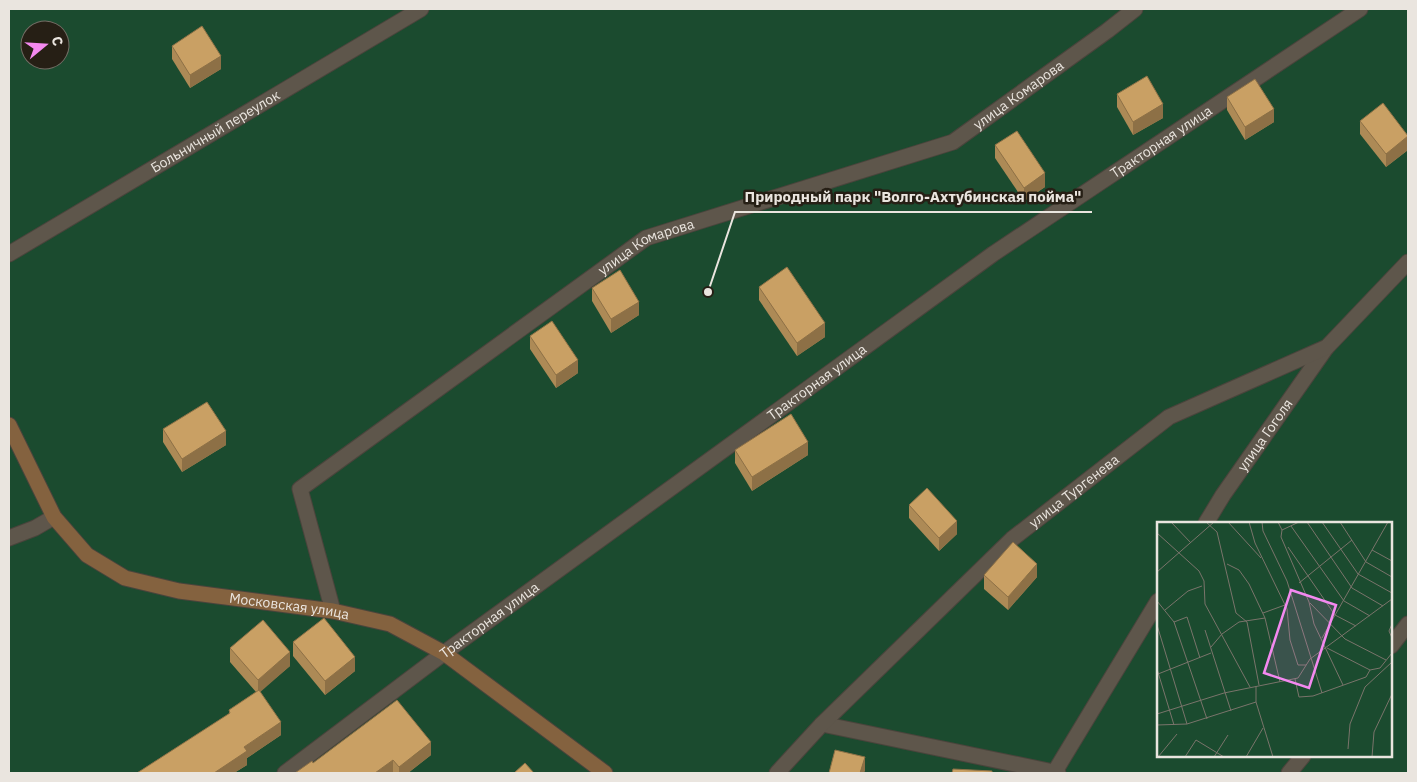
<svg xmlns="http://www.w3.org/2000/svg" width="1417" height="782" font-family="'IBM Plex Sans',sans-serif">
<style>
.green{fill:#1b4b2f;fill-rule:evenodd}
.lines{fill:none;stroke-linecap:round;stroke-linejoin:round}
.street-casing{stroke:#4a443c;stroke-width:17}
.secondary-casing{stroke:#4a443c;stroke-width:17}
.street{stroke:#5e564b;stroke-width:15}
.secondary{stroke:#84623f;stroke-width:15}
.wall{fill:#ad8a56}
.shaded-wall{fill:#8d7046}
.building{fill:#c9a064;stroke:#8d7046}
.labels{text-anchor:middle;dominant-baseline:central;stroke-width:5;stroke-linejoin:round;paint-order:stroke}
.street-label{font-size:14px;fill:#eae5df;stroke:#261f15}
.inset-road{fill:none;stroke:#7a746b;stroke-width:1}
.view{fill:#f489f0;fill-opacity:0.15;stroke:#f489f0;stroke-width:2.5}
.inset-edge{fill:none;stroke:#eae5df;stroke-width:2.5}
.leader{fill:none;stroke:#eae5df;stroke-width:2}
.callout-dot{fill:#eae5df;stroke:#261f15;stroke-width:2}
.callout-label{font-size:15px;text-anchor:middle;font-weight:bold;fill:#eae5df;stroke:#261f15;stroke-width:5;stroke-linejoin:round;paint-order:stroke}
</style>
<rect width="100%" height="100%" fill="#30291e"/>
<path class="green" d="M 9,9 L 1408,9 L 1408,773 L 9,773 ZM 30,30 L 60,30 L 60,60 L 30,60 ZM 1158,523 L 1391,523 L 1391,756 L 1158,756 Z"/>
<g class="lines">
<defs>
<g id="street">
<path id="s1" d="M 9,254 L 421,9"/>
<path id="s2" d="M 1206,523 L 1223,495 L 1326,348"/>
<polyline points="9,538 35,528 54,517"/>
<path id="s3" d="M 333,611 L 300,489 L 646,238 L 953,142 L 1107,31 L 1135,9"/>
<polyline points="1391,646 1408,624"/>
<polyline points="822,724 1058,773"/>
<path id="s4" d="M 285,773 L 444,653 L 993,254 L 1360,9"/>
<path id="s5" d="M 777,773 L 822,724 L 1012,539 L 1169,417 L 1327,347 L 1408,262"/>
<polyline points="1054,773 1158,601"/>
<polyline points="1289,773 1303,756"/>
</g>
<g id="secondary">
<path id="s6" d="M 9,425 L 54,517 L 87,555 L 125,578 L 179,591 L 333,611 L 390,624 L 444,653 L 605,773"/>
</g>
</defs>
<use href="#street" class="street-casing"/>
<use href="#secondary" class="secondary-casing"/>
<use href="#street" class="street"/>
<use href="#secondary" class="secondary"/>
</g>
<g class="wall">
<polygon points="172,46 221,69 190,88 172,59"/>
<polygon points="1117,94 1163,118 1133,135 1117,107"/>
<polygon points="1227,97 1274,122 1245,140 1227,110"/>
<polygon points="1360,121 1408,136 1408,150 1386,167 1360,134"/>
<polygon points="995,145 1045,187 1024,201 995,158"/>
<polygon points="759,287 825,337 797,356 759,300"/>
<polygon points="592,288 639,315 611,333 592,301"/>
<polygon points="530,336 578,373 556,388 530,349"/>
<polygon points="163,429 226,445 182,472 163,442"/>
<polygon points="735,450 808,455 752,491 735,463"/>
<polygon points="909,505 957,534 939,551 909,518"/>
<polygon points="984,575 1037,577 1008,610 984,589"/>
<polygon points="293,642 355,671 325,695 293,656"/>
<polygon points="230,648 290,666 260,691 281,735 247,758 247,765 234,773 137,773 229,714 229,710 256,692 230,662"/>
<polygon points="431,755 408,773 295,773 313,763"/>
</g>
<g class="shaded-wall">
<polygon points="221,56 221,69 190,88 190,75"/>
<polygon points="1163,104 1163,118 1133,135 1133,122"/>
<polygon points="1274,109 1274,122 1245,140 1245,127"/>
<polygon points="1408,136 1408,150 1386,167 1386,154"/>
<polygon points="1045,173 1045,187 1024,201 1024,188"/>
<polygon points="639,302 639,315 611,333 611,319"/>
<polygon points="825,323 825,337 797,356 797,343"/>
<polygon points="578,360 578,373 556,388 556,375"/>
<polygon points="226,431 226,445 182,472 182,459"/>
<polygon points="808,442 808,455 752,491 752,477"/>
<polygon points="957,521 957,534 939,551 939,538"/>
<polygon points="1037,564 1037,577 1008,610 1008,597"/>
<polygon points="290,652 290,666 258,694 258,680"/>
<polygon points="355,657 355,671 325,695 325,681"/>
<polygon points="281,722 281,735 247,758 247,765 234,773 214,773 244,747"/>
<polygon points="431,742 431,755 408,773 399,773 399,767"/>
<polygon points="865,757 865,771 864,773 860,773"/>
<polygon points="393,760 393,773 375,773"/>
</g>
<g class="building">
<polygon points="202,26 221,56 190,75 172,46"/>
<polygon points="1147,76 1163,104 1133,122 1117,94"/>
<polygon points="1255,79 1274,109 1245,127 1227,97"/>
<polygon points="1383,103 1408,136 1386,154 1360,121"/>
<polygon points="1017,131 1045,173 1024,188 995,145"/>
<polygon points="787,267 825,323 797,343 759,287"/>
<polygon points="620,270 639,302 611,319 592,288"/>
<polygon points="552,321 578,360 556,375 530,336"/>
<polygon points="207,402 226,431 182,459 163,429"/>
<polygon points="791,414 808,442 752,477 735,450"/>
<polygon points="927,488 957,521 939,538 909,505"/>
<polygon points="1013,542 1037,564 1008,597 984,575"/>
<polygon points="324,618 355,657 325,681 293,642"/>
<polygon points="263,620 290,652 258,680 230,648"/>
<polygon points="259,690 281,722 244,747 247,751 214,773 137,773 230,713 229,710"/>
<polygon points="397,700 431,742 399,767 393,760 375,773 295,773 312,761 313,763"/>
<polygon points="835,750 865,757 860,773 829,773"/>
<polygon points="525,763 534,773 514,773"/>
<polygon points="953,769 992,771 992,773 952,773"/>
</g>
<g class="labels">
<g class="street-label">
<text stroke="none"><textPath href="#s3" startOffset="956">улица Комарова</textPath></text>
<text stroke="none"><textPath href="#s1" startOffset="240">Больничный переулок</textPath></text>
<text stroke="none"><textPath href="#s4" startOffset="1080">Тракторная улица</textPath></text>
<text stroke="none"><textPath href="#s3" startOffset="550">улица Комарова</textPath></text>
<text stroke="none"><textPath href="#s4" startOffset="660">Тракторная улица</textPath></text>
<text stroke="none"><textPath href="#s2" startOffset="106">улица Гоголя</textPath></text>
<text stroke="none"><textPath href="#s5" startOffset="410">улица Тургенева</textPath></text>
<text stroke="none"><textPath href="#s6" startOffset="364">Московская улица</textPath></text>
<text stroke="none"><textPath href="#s4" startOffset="255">Тракторная улица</textPath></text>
</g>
</g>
<g transform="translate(1157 522)">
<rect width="235" height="235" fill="#30291e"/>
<path d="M 0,0 L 235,0 L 235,235 L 0,235 Z" fill="#1b4b2f"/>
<path class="inset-road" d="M 14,0 L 34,21M 49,0 L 60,10 L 79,91 L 90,100 L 102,163M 71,0 L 104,36M 92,0 L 98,21 L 130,87 L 133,118 L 141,143 L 149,143M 105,0 L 106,9 L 130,59 L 165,171M 121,0 L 125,8 L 142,0M 150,0 L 195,66 L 226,84M 165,0 L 201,52 L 235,71M 183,0 L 209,40 L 235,55M 134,4 L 187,79 L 213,94M 125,8 L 124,15 L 152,80 L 157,102 L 186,163M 0,11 L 42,49 L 47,59 L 48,82 L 93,165M 131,25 L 178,93 L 199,104M 215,28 L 235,39M 70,42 L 82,48 L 92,62 L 108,96 L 123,160M 0,50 L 57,0M 142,61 L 195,18M 0,79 L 17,100 L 50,197M 153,81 L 188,117 L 229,138M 8,88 L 31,69 L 45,64M 106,91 L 128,83M 17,100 L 30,95 L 43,136M 235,102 L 232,109 L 235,116M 0,103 L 30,202M 48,108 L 74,189M 165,116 L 231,0M 54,125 L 65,112 L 82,100 L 108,96M 170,126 L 213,148M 0,147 L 17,203M 1,152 L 54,131M 138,157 L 142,175 L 156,174 L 209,155 L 213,148 L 223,146 L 235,131M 99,164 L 99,180 L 116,235M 0,192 L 67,171 L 141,156 L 153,137 L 235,77M 0,203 L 30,202 L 99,180M 191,227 L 193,202 L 208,165 L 235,140M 1,235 L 20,212M 28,235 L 39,218 L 67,235M 57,235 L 71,213M 89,235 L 106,206M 215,235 L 217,210 L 235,172"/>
<path class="view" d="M 134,68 L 179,83 L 152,166 L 107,151 Z"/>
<rect width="235" height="235" class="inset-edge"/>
</g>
<path class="leader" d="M708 292L735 212H1092"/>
<circle class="callout-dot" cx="708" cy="292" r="5"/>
<g class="callout-label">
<text x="913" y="202">Природный парк "Волго-Ахтубинская пойма"</text>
</g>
<rect width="1417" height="782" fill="none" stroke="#eae5df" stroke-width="20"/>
<g transform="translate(45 45) rotate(72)"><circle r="24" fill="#261f15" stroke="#746e66"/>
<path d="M0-4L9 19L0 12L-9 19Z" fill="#f489f0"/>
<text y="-8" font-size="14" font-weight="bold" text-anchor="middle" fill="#eae5df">С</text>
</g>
</svg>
